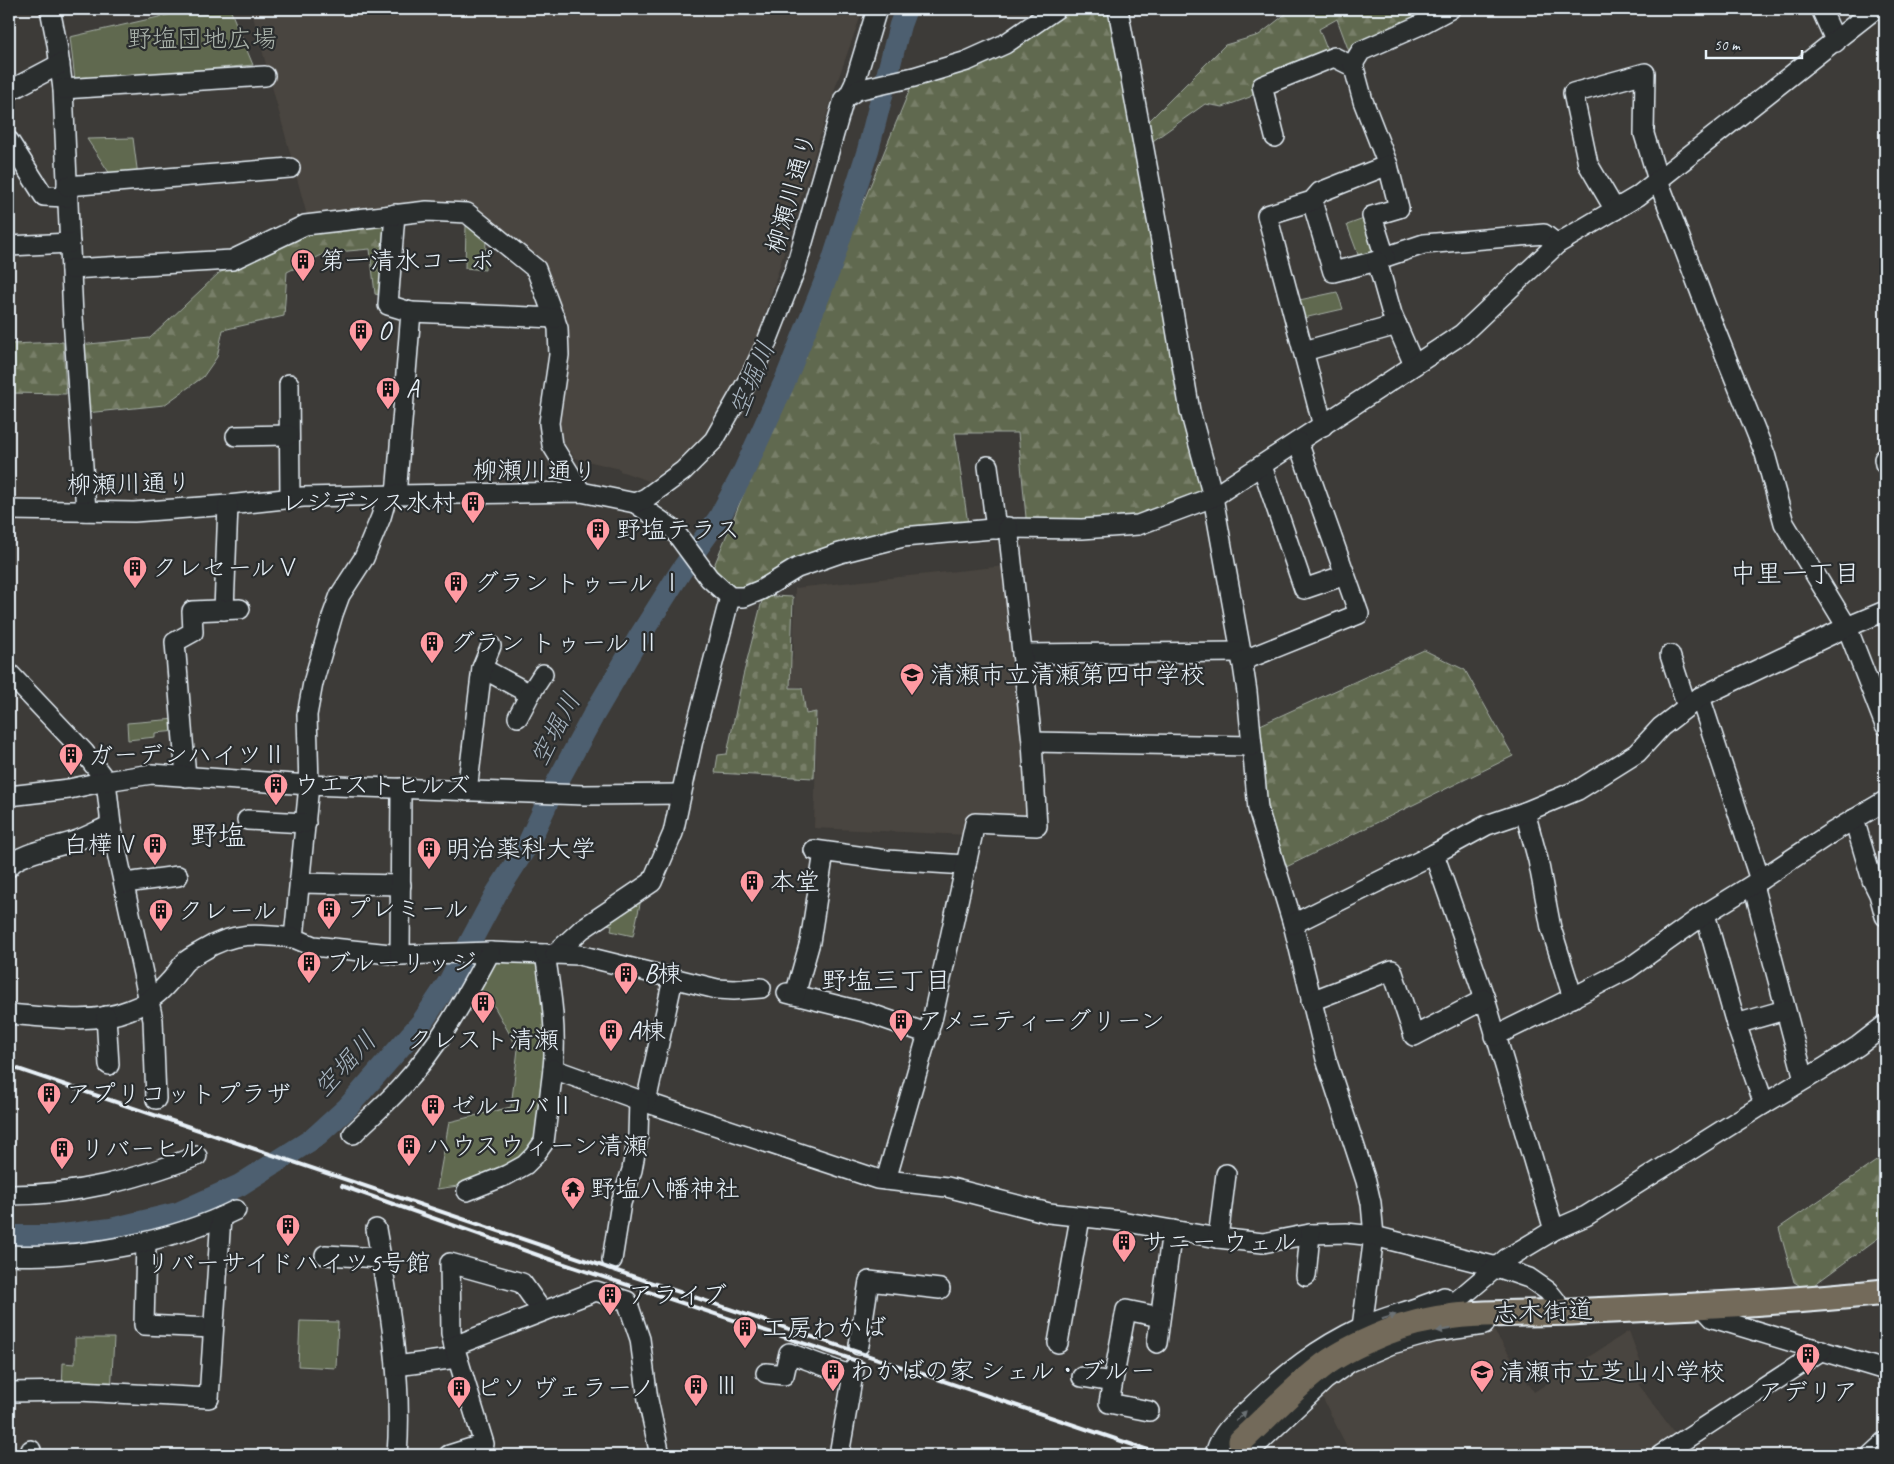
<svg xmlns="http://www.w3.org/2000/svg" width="1894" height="1464" font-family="Caveat,'Klee One',sans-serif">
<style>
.built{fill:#4a453f}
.green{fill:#61694f;stroke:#a4ada4}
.forest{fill:url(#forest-firs);stroke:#a4ada4}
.cemetery{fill:url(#cemetery-stones);stroke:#a4ada4}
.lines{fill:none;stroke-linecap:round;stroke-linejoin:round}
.river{stroke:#4e5f70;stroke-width:22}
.minor-casing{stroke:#e8f1f8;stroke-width:22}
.major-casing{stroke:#e8f1f8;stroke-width:29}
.minor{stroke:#2a2d2e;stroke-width:19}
.major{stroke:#736b5a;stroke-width:25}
.rail{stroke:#e8f1f8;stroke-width:4}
.oneway{fill:#6c7275}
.labels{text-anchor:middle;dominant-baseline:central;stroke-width:4.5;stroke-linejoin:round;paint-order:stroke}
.park-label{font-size:25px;fill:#abb4ac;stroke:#2a2d2e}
.street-label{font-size:25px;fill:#e8f1f8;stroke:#2a2d2e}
.poi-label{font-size:25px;fill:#e8f1f8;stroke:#2a2d2e;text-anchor:start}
.water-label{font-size:26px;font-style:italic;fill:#aab7c2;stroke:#2a2d2e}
.neighbourhood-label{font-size:26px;fill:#e8f1f8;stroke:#2a2d2e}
.quarter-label{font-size:28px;fill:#e8f1f8;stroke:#2a2d2e}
</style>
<defs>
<pattern id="forest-firs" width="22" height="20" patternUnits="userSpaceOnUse" patternTransform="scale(1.25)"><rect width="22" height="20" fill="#61694f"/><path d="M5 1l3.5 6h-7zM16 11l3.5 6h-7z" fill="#787f69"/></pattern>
<pattern id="cemetery-stones" width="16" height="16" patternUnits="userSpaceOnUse" patternTransform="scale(1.25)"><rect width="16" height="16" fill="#61694f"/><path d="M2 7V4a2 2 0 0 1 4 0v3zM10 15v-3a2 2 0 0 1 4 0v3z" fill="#787f69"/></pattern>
</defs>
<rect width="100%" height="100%" fill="#3d3b38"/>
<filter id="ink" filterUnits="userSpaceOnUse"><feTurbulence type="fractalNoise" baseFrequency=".02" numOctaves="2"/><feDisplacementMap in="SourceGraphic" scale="10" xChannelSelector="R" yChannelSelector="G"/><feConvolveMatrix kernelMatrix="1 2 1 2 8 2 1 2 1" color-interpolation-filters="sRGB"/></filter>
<g filter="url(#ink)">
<g class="built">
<polygon points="251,9 863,9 835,88 759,333 745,370 710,431 675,463 649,481 620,471 620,469 575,458 559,436 556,421 570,341 552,285 541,263 488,219 308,219"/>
<polygon points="1005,566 1021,703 1030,821 969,835 814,828 817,712 806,713 803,686 790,688 791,661 793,660 795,588"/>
<polygon points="1494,1331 1534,1392 1629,1331 1647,1380 1639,1385 1679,1439 1654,1455 1351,1455 1320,1393 1352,1367 1439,1336"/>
</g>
<g class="green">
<polygon points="194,9 230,9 253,65 75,81 70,37"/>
<polygon points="133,138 138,176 112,177 87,139"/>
<polygon points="1372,216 1385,257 1362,265 1347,225"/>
<polygon points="466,225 486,240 485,270 465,268"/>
<polygon points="1337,292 1343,309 1295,320 1290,302"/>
<polygon points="176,719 177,731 155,733 155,737 128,740 127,723"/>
<polygon points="642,895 633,936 611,931 612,925 600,923"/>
<polygon points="490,952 545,954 552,1001 534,1156 465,1185 437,1189 449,1122 511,1107 518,1049 489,997 469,989"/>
<polygon points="300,1321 338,1322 336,1368 298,1366"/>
<polygon points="75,1338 114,1338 111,1393 62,1391 63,1363 75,1364"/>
</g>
<g class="forest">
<polygon points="1056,9 1118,9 1213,497 1138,525 1027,528 1018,433 955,433 969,531 903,537 744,597 709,578 912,84 967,61"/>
<polygon points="1292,9 1442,9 1351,57 1337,19 1319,29 1328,52 1266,77 1250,97 1223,107 1205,104 1150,143 1147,123 1225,45 1259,35"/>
<polygon points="387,220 382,296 375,294 370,249 326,253 287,272 284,316 223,330 217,357 203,377 164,405 86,413 79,345 150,338 219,273 306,232"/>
<polygon points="63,342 66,394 9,393 9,344"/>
<polygon points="1424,650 1465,670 1513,756 1276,872 1264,833 1258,726"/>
<polygon points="1885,1155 1885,1233 1807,1290 1794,1282 1779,1228"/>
</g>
<polygon class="cemetery" points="772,596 793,597 790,688 802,688 806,714 816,712 814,778 715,773 718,755 727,754 743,676 762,601"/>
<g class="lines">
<polyline class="river" points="9,1236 54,1236 111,1229 178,1213 240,1185 314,1138 347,1108 422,1022 450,980 496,894 528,844 554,788 593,716 638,639 681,571 719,518 743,473 785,381 831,266 868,150 900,25 906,9"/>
<defs>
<g id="minor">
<polyline points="50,9 57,44 63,89 73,317 86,511"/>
<polyline points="1118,9 1161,241 1190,411 1213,497 1241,652 1247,692 1258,809 1293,924 1326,1059 1366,1181 1371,1203 1374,1236 1362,1327"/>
<polyline points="1821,9 1836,42"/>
<polyline points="63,89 265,76"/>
<polyline points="9,91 60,64"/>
<polyline points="849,95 854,85 877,9"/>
<polyline points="1275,137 1262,86 1334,57 1354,67"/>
<polyline points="9,141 44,196 67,197"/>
<polyline points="67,186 290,168"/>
<polyline points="1312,201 1333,272 1377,261 1385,257 1424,244 1544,234 1557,244"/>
<polyline points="1615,210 1588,164 1573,93 1645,73 1644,134 1658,180 1710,317 1765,454 1784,523 1847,627 1885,725"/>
<polyline points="395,214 388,305 411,312 396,495"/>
<polyline points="9,246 70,243"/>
<polyline points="1385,257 1372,216 1399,208 1388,165 1363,101 1353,64 1361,51 1418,26 1450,9"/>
<polyline points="1377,261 1392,314 1414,365"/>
<polyline points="71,269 232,260 305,225 427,211 467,213 536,269 558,328 559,355 549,423 552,445 581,492"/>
<polyline points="411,312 555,318"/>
<polyline points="1304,351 1397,325"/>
<polyline points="289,384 290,499"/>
<polyline points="1323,426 1267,215 1312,201 1320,192 1388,165"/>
<polyline points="236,436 289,435"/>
<polyline points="1884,459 1885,464"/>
<polyline points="988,466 996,529"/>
<polyline points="1262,466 1304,589 1345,575"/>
<polyline points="387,496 381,517 364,558 340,595 333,614 313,683 307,715 309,785 584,795 681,794"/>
<polyline points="635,503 673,529 709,578 730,597 744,597 761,590 797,568 840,553 903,537 1003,528 1082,529 1138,525 1213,497 1462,334 1557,244 1638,196 1875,9"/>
<polyline points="9,510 134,512 228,505 303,497 396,495 581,492 635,503 646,498 683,471 714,440 751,375 766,344 795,270 844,99 857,90 914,77 967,61 1005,44 1056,9"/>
<polyline points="224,610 228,505"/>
<polyline points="1022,654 1241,652"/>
<polyline points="1670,655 1687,707"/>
<polyline points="1242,661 1359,614 1298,442"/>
<polyline points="482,668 530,694 543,674"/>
<polyline points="9,673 84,752 106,781 111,825 153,1020 156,1099"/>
<polyline points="1700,697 1760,880"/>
<polyline points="518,717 530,694"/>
<polyline points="1032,742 1252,746"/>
<polyline points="186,777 175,642 193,632 192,611 240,609"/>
<polyline points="467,791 482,668 491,646"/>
<path d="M 9,796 L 69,789 L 106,781 L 152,774 L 309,785 L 294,938 L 313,946 L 400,955 L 490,952 L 545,954 C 551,992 557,1031 553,1069 L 639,1100 L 877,1179 L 947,1187 L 1049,1213 L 1121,1221 L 1218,1238 L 1263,1243 L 1310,1234 L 1346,1233 L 1374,1236 L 1497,1267 L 1529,1278 L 1548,1291 L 1556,1301 L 1560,1313"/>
<polyline points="1525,812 1538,860 1551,928 1573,998"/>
<polyline points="1854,819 1872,880 1879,894 1885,916"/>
<polyline points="247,820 306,823"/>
<polyline points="814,850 887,860 966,865"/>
<polyline points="1434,854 1485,999 1554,1230"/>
<path d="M 9,867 C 17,853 59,847 75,841 C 87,837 99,830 111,825"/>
<polyline points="125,883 178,876"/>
<polyline points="300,883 401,885"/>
<polyline points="1753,885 1804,1079"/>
<polyline points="1705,914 1736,1024 1764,1104"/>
<polyline points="1293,924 1434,854 1487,825 1525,812 1578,790 1637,753 1661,727 1700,697 1847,627 1885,611"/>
<polyline points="545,954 555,954 582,929 652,882 673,833 693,740 730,597"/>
<polyline points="555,954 579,955 717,989 734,990 761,988"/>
<polyline points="400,955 401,788"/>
<polyline points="787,993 868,1013 929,1034"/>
<polyline points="795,995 810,942 824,852"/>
<polyline points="1311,1001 1392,970 1414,1036 1485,999"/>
<path d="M 9,1014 C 48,1017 92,1025 129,1010 C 144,1005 159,994 169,982 C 175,976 180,967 186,961 C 191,957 197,954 202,951 C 234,931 258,934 294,938"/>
<polyline points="106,1016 109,1065"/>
<polyline points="1736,1024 1785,1010"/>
<polyline points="1495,1036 1560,1004 1628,969 1705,914 1760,880 1831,833 1885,801"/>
<polyline points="646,1102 673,979"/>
<path d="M 353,1134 C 369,1118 387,1103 402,1086 C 438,1047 465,999 490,952"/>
<polyline points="886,1180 933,1016 975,823 1037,826 1032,742 1008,527"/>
<polyline points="467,1191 507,1175 525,1165 534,1156 544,1142 553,1069"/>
<path d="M 9,1195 C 78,1195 133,1180 197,1156"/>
<path d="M 376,1229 C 389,1302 403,1381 397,1455"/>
<polyline points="1218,1238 1226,1174"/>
<polyline points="146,1242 144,1325 213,1328"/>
<path d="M 9,1255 C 81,1259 171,1242 236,1210"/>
<polyline points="325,1255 381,1258"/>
<polyline points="612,1260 621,1203 632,1170 638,1136 639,1100"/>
<polyline points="1306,1276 1310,1234"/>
<polyline points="1702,1306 1713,1318 1885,1370"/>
<polyline points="1431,1315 1452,1305 1506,1259 1554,1230 1586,1216 1764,1104 1824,1068 1858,1046 1885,1025"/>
<polyline points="1058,1343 1080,1218"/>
<polyline points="1157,1343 1172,1230"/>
<polyline points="859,1345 869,1281 940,1289"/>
<polyline points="454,1346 451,1333 450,1263 522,1283 542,1311"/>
<polyline points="396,1366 457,1358"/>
<polyline points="766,1373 784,1375 789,1353 852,1376"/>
<polyline points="1082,1377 1112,1382"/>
<polyline points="9,1392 79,1391 209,1398 221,1217"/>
<polyline points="1149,1411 1109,1403 1126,1310 1160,1317"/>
<polyline points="31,1450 31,1455"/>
<polyline points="449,1455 484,1444 454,1346 596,1291 627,1301 640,1339 648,1400 660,1455"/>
<polyline points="839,1455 854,1369"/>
<path d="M 1219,1455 L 1216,1451 C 1222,1431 1236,1421 1251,1407 C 1286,1373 1317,1348 1362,1327 C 1388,1315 1417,1310 1444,1297"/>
<polyline points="1246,1455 1325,1380 1350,1362 1392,1344 1435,1332 1484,1325"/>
<polyline points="1661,1455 1822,1350"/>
<polyline points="1871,1455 1885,1442"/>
</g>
<path id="major" d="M 1241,1441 C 1267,1417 1291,1391 1319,1369 C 1338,1353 1363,1342 1385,1333 C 1445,1308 1509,1315 1572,1312 C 1676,1307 1781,1303 1885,1292"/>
</defs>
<use href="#minor" class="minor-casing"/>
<use href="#major" class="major-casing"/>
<use href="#minor" class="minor"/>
<use href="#major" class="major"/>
<g class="rail">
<polyline points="9,1066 1163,1455"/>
<polyline points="342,1186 546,1258 863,1363"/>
</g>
</g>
<defs><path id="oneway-solid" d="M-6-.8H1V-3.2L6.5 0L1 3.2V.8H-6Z" transform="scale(1.25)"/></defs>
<g class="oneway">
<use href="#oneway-solid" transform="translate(1389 1317) rotate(-18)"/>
<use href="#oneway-solid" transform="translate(1444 1330) rotate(171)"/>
<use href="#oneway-solid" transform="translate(1241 1416) rotate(-44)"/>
</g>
</g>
<defs>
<symbol id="building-pin" viewBox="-11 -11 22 30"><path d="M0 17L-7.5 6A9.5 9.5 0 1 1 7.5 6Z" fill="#ff9aa2" stroke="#2a2d2e"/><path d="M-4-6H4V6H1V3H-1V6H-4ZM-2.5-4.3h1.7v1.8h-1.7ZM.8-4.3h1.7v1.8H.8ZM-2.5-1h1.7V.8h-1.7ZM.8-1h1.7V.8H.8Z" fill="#111"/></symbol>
<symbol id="school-pin" viewBox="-11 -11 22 30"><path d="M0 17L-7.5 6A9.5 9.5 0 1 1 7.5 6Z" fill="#ff9aa2" stroke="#2a2d2e"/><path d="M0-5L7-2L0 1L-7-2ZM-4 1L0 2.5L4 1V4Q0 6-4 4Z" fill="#111"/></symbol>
<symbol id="temple-pin" viewBox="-11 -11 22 30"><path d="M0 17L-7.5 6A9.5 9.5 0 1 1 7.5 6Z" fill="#ff9aa2" stroke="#2a2d2e"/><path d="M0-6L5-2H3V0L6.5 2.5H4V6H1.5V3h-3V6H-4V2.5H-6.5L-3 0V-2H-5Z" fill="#111"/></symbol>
</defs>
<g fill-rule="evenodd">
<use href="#building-pin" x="289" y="247" width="28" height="38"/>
<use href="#building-pin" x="347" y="317" width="28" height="38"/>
<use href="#building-pin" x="374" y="375" width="28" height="38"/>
<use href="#building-pin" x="459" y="489" width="28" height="38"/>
<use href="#building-pin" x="584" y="516" width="28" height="38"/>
<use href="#building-pin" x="121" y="554" width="28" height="38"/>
<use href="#building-pin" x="442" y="569" width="28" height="38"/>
<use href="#building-pin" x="418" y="629" width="28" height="38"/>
<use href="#school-pin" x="898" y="661" width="28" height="38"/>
<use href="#building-pin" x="57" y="741" width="28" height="38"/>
<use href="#building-pin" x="262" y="771" width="28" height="38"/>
<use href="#building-pin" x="141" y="831" width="28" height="38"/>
<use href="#building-pin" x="415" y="835" width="28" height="38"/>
<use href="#building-pin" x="738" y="868" width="28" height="38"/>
<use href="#building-pin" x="315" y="895" width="28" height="38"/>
<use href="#building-pin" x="147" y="897" width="28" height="38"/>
<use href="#building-pin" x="295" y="949" width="28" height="38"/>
<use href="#building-pin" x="612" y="960" width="28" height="38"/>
<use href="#building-pin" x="469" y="989" width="28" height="38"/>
<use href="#building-pin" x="887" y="1007" width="28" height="38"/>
<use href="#building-pin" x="597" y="1017" width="28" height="38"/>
<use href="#building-pin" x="35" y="1080" width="28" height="38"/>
<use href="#building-pin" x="419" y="1092" width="28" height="38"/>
<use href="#building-pin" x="395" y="1132" width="28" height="38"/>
<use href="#building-pin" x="48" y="1135" width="28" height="38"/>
<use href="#temple-pin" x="559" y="1175" width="28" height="38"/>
<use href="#building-pin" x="274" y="1212" width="28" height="38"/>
<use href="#building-pin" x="1110" y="1228" width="28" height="38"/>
<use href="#building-pin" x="596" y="1281" width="28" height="38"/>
<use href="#building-pin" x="731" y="1314" width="28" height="38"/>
<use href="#building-pin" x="1794" y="1341" width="28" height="38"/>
<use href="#building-pin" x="819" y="1357" width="28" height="38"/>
<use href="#school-pin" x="1468" y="1358" width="28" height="38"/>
<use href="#building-pin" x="682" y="1372" width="28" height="38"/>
<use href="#building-pin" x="445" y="1374" width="28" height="38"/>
</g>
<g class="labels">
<g class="park-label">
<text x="202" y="39">野塩団地広場</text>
</g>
<g class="street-label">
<text transform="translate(791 193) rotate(-74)">柳瀬川通り</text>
<text transform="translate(535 471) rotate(1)">柳瀬川通り</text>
<text transform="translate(129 484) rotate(-1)">柳瀬川通り</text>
<text transform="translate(1543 1312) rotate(-2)">志木街道</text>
</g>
<g class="poi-label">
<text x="320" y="261">第一清水コーポ</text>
<text x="378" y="331">O</text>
<text x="406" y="389">A</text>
<text x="456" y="503" text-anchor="end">レジデンス水村</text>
<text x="616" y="530">野塩テラス</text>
<text x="152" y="568">クレセールⅤ</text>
<text x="474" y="583">グラン トゥール Ⅰ</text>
<text x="450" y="643">グラン トゥール Ⅱ</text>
<text x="930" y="675">清瀬市立清瀬第四中学校</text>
<text x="88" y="755">ガーデンハイツⅡ</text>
<text x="294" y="785">ウエストヒルズ</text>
<text x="138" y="845" text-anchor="end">白樺Ⅳ</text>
<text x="446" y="849">明治薬科大学</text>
<text x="770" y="882">本堂</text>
<text x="346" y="909">プレミール</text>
<text x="178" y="911">クレール</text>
<text x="326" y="963">ブルーリッジ</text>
<text x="644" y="974">B棟</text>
<text x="918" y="1021">アメニティーグリーン</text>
<text x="628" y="1031">A棟</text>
<text x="483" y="1040" text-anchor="middle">クレスト清瀬</text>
<text x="66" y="1094">アプリコットプラザ</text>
<text x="450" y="1106">ゼルコバⅡ</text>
<text x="426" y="1146">ハウスウィーン清瀬</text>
<text x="80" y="1149">リバーヒル</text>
<text x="590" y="1189">野塩八幡神社</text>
<text x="1142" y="1242">サニー ウェル</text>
<text x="288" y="1263" text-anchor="middle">リバーサイドハイツ5号館</text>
<text x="628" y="1295">アライブ</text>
<text x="762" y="1328">工房わかば</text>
<text x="850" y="1371">わかばの家 シェル・ブルー</text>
<text x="1500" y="1372">清瀬市立芝山小学校</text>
<text x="714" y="1386">Ⅲ</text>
<text x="476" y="1388">ピソ ヴェラーノ</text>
<text x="1808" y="1392" text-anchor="middle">アデリア</text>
</g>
<g class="water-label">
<text transform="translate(752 379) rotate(-67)">空堀川</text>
<text transform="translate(555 729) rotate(-62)">空堀川</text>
<text transform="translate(345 1064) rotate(-47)">空堀川</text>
</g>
<g class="neighbourhood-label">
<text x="1795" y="573">中里一丁目</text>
<text x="886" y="980">野塩三丁目</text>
</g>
<g class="quarter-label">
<text x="218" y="835">野塩</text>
</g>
</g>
<rect width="1894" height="1464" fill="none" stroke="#2a2d2e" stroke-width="30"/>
<rect x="15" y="15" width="1864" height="1434" fill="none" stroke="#e8f1f8" stroke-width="2" filter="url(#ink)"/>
<path d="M1706 50v8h96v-8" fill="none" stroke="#e8f1f8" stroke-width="2.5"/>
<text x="1714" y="50" font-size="15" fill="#e8f1f8" stroke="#2a2d2e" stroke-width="4" paint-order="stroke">50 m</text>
</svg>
